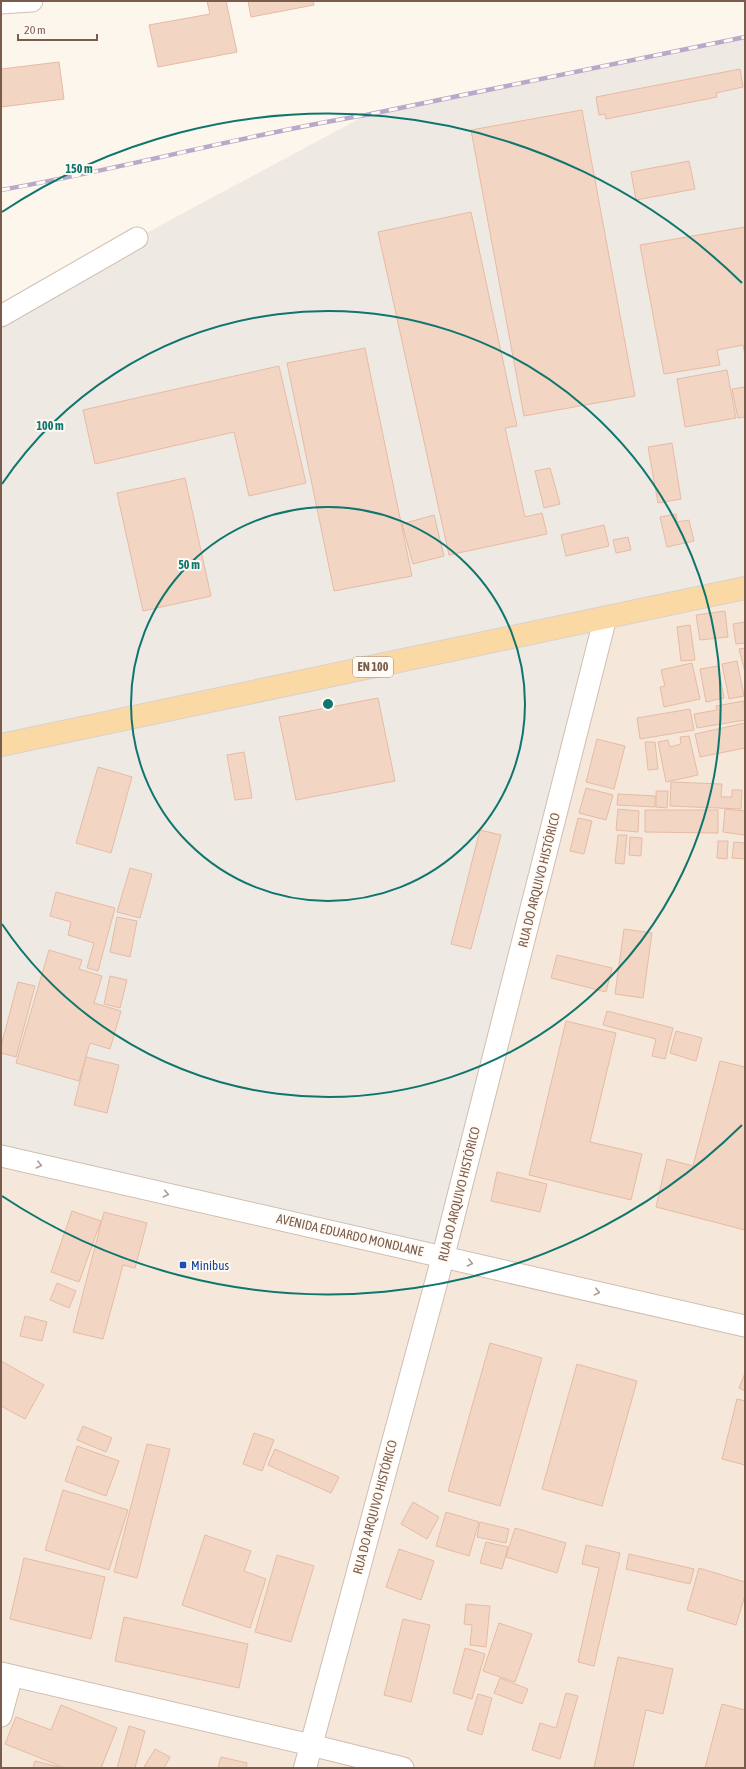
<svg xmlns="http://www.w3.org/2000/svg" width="746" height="1769" font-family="'Asap Condensed',sans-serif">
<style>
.residential{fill:#f5e8da}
.industrial{fill:#efe9e4}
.building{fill:#f3d5c3;stroke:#e6bba3}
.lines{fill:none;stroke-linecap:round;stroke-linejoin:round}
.minor-casing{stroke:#d1beb0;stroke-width:23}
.tertiary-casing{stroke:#d1beb0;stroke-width:24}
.primary-casing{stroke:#dad1cd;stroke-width:24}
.minor{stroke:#fff;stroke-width:21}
.tertiary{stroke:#fff;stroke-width:22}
.primary{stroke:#fbd9a5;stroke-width:22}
.rail-casing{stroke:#b9a8c9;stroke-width:4.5}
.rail{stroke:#fffaf3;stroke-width:3;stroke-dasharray:9;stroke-linecap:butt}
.oneway{stroke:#af9d94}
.ring{fill:none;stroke:#0f766e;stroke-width:2}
.transit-dot{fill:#1a4fb4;stroke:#fffaf3;stroke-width:1.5}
.labels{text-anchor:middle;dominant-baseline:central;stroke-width:4;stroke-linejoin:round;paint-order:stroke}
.shield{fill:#fffaf3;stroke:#a28b7f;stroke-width:1}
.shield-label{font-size:12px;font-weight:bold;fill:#7a5c4d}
.street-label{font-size:13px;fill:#7a5c4d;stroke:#fffaf3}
.transit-label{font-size:13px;fill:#164399;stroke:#fffaf3;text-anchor:start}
.centre{fill:#0f766e;stroke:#fffaf3;stroke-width:2}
.ring-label{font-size:12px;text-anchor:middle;font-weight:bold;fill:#0f766e;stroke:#fffaf3;stroke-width:4;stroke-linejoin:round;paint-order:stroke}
</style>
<rect width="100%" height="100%" fill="#fdf6ec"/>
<polygon class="residential" points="745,588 745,1768 1,1768 1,1156 605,619"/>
<polygon class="industrial" points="745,37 745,588 605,619 443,1257 1,1156 1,315 137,238 366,115"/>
<g class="building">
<polygon points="207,1 226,1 237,52 158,67 149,25 210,14"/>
<polygon points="248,1 313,1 314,5 251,17"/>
<polygon points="59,62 64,99 1,107 1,69"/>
<polygon points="740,69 743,87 716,93 717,97 606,119 605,114 599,115 596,97"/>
<polygon points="582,110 635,396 524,416 471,130"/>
<polygon points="689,161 695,189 636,200 631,172"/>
<polygon points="471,212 517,426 505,428 525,517 542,513 547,534 449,555 378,232"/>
<polygon points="745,227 745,355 743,345 717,350 720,365 664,374 640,245"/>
<polygon points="365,348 412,576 334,591 287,363"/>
<polygon points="279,366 306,483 249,496 234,432 95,464 83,410"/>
<polygon points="727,370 736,418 685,427 677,379"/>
<polygon points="745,387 745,417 738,418 732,389"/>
<polygon points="672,443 681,499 658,503 648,447"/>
<polygon points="550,468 560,504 544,508 535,471"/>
<polygon points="185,478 211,596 143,611 117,493"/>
<polygon points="676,514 677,522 689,520 694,541 667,547 660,517"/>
<polygon points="434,515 444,556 413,564 402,524"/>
<polygon points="604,525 609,546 566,556 561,535"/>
<polygon points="628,537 631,550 616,553 613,540"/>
<polygon points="725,611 728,637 700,640 696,615"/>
<polygon points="745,622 745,643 736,644 733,624"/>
<polygon points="690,625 695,660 681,661 677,627"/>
<polygon points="745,648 745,672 739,649"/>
<polygon points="737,661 744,696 729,699 722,664"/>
<polygon points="692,663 700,699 664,707 660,687 665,686 661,670"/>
<polygon points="718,666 724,698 706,702 700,669"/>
<polygon points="378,698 395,781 296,800 279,717"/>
<polygon points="744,701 745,720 697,728 694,714 717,710 716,706"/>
<polygon points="690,709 694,730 640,739 637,718"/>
<polygon points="745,723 745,748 700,757 695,734"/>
<polygon points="689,736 698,775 666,782 658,742 668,740 670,747 681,744 680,737"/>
<polygon points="597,739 625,746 614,789 586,782"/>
<polygon points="645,742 655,742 658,769 648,770"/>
<polygon points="244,752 252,798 235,800 227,755"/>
<polygon points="98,767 132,777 111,853 76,843"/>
<polygon points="671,782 722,784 721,797 732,797 732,790 742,790 741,809 670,806"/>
<polygon points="586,788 613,795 606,820 579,813"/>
<polygon points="656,791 668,791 667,808 656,807"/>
<polygon points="618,794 655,796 655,807 617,805"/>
<polygon points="618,809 639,811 638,832 616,830"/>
<polygon points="725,809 745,811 745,835 723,832"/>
<polygon points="645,810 718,810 718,833 645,832"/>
<polygon points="578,818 592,821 584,854 570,851"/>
<polygon points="480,830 501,835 471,949 451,944"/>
<polygon points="618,835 627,835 624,864 615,863"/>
<polygon points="630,837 642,838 641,856 629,855"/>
<polygon points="718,841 728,841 727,859 717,858"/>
<polygon points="734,842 745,843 745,859 732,858"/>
<polygon points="130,868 152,874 140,918 117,912"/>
<polygon points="56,892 115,908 98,971 87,968 94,943 68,935 71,922 50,916"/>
<polygon points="117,917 137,921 130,957 110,952"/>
<polygon points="624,929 652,933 643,998 615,994"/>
<polygon points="49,950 82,960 79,969 102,976 94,1003 121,1011 110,1049 90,1043 79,1081 16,1063"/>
<polygon points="557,955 612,968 606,992 551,978"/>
<polygon points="110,976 127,980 120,1008 104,1004"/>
<polygon points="18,982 35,986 16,1057 1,1053 1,1046"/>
<polygon points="607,1011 673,1028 665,1059 652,1056 656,1039 603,1025"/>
<polygon points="566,1021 616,1033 590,1142 642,1154 631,1200 529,1175"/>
<polygon points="676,1031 702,1038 696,1061 670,1053"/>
<polygon points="86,1057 119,1065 107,1113 74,1105"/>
<polygon points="720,1061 745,1067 745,1230 656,1207 667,1159 693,1166"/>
<polygon points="497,1172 547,1184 540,1212 491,1201"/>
<polygon points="72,1211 101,1221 79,1282 51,1272"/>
<polygon points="104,1212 147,1223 135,1268 123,1265 103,1339 73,1332"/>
<polygon points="57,1283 76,1291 69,1308 50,1300"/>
<polygon points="25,1316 47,1322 42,1341 20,1336"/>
<polygon points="490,1343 542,1358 500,1506 448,1491"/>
<polygon points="1,1361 44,1385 25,1419 1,1406"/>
<polygon points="577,1364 637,1381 602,1506 542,1489"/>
<polygon points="745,1373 745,1391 739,1388"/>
<polygon points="737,1399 745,1401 745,1465 722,1459"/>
<polygon points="83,1426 112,1438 106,1452 77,1440"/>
<polygon points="254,1433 274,1440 262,1471 243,1464"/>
<polygon points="147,1444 170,1449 137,1578 114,1572"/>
<polygon points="77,1446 119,1461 106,1496 65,1481"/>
<polygon points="275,1449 339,1477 331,1493 268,1465"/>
<polygon points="63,1490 128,1510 109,1570 45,1550"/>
<polygon points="413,1502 439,1517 427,1539 401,1524"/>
<polygon points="446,1512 479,1522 469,1556 436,1546"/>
<polygon points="480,1522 509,1529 506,1543 477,1537"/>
<polygon points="515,1528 566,1543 557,1573 506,1557"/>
<polygon points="205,1535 251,1551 244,1571 266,1579 250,1628 182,1605"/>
<polygon points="486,1542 508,1547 502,1569 480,1563"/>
<polygon points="586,1545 620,1553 594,1666 578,1662 599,1568 582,1564"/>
<polygon points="399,1549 434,1561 421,1600 386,1587"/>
<polygon points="629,1554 694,1569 690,1584 626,1569"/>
<polygon points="277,1555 314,1566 291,1642 255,1632"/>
<polygon points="24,1558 105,1577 91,1639 10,1619"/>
<polygon points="699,1568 745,1582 745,1595 736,1625 687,1610"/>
<polygon points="466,1604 490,1606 486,1647 470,1645 472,1625 464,1624"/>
<polygon points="124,1617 248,1644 239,1688 115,1661"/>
<polygon points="403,1619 430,1625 411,1702 384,1695"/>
<polygon points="499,1623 532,1634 515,1682 483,1671"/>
<polygon points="465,1648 485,1654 472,1699 453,1693"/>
<polygon points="618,1657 673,1669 663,1714 646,1710 633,1768 594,1768"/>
<polygon points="500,1678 528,1689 522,1704 494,1693"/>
<polygon points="566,1693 578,1696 560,1759 532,1750 540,1723 556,1728"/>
<polygon points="478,1694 492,1698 482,1735 467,1730"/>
<polygon points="722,1704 745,1710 745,1768 705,1768"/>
<polygon points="61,1705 117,1728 101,1768 65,1768 5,1744 16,1717 51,1730"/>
<polygon points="129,1726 145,1731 135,1768 117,1768"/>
<polygon points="155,1749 170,1757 164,1768 144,1767"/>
<polygon points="221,1757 247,1763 246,1768 218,1768"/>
<polygon points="35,1761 63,1768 33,1768"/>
</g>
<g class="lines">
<defs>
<g id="minor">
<polyline points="1,3 32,1"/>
<polyline points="1,316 137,238"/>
<polyline points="1,1156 745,1326"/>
<polyline points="1,1673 311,1745 403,1768"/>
<polyline points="1,1716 12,1676"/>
</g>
<polyline id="tertiary" points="305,1768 443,1257 605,619"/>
<polyline id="primary" points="1,745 745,588"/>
</defs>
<use href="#minor" class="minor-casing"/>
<use href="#tertiary" class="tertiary-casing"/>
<use href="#primary" class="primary-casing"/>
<use href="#minor" class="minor"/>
<use href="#tertiary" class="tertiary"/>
<use href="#primary" class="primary"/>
<defs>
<path id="rail" d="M 1,190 C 123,169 243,135 366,115 L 745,37"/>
</defs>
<use href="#rail" class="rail-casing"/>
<use href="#rail" class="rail"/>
</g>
<defs><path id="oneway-chevron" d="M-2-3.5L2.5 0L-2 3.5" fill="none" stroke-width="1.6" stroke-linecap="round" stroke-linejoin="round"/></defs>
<g class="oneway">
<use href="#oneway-chevron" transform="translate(39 1165) rotate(13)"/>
<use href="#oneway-chevron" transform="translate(166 1194) rotate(13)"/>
<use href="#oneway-chevron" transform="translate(470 1263) rotate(13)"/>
<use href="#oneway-chevron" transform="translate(597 1292) rotate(13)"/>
</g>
<g class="ring">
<circle cx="328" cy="704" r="197"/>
<path d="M2 484A393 393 0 1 1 2 924"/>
<path d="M742 1125A590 590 0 0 1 2 1196M2 212A590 590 0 0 1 742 283"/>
</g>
<rect class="transit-dot" x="179" y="1261" width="8" height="8" rx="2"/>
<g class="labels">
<rect class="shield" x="353" y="657" width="40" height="20" rx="3"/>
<g class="shield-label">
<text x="373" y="667">EN 100</text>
</g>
<g class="street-label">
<text transform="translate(539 880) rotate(-76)">RUA DO ARQUIVO HISTÓRICO</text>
<text transform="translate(459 1194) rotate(-76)">RUA DO ARQUIVO HISTÓRICO</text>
<text transform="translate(350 1235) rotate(13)">AVENIDA EDUARDO MONDLANE</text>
<text transform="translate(375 1507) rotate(-75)">RUA DO ARQUIVO HISTÓRICO</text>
</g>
<g class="transit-label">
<text x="191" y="1265">Minibus</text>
</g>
</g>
<circle cx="328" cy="704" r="6" class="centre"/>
<g class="ring-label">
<text x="79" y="173">150 m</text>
<text x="50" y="430">100 m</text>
<text x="189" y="569">50 m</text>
</g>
<rect width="746" height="1769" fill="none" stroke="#7a5c4d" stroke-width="4"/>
<path d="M18 34v6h79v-6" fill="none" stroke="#7a5c4d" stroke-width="2"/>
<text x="24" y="34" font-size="12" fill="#7a5c4d" stroke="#fffaf3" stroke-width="3" paint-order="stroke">20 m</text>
</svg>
